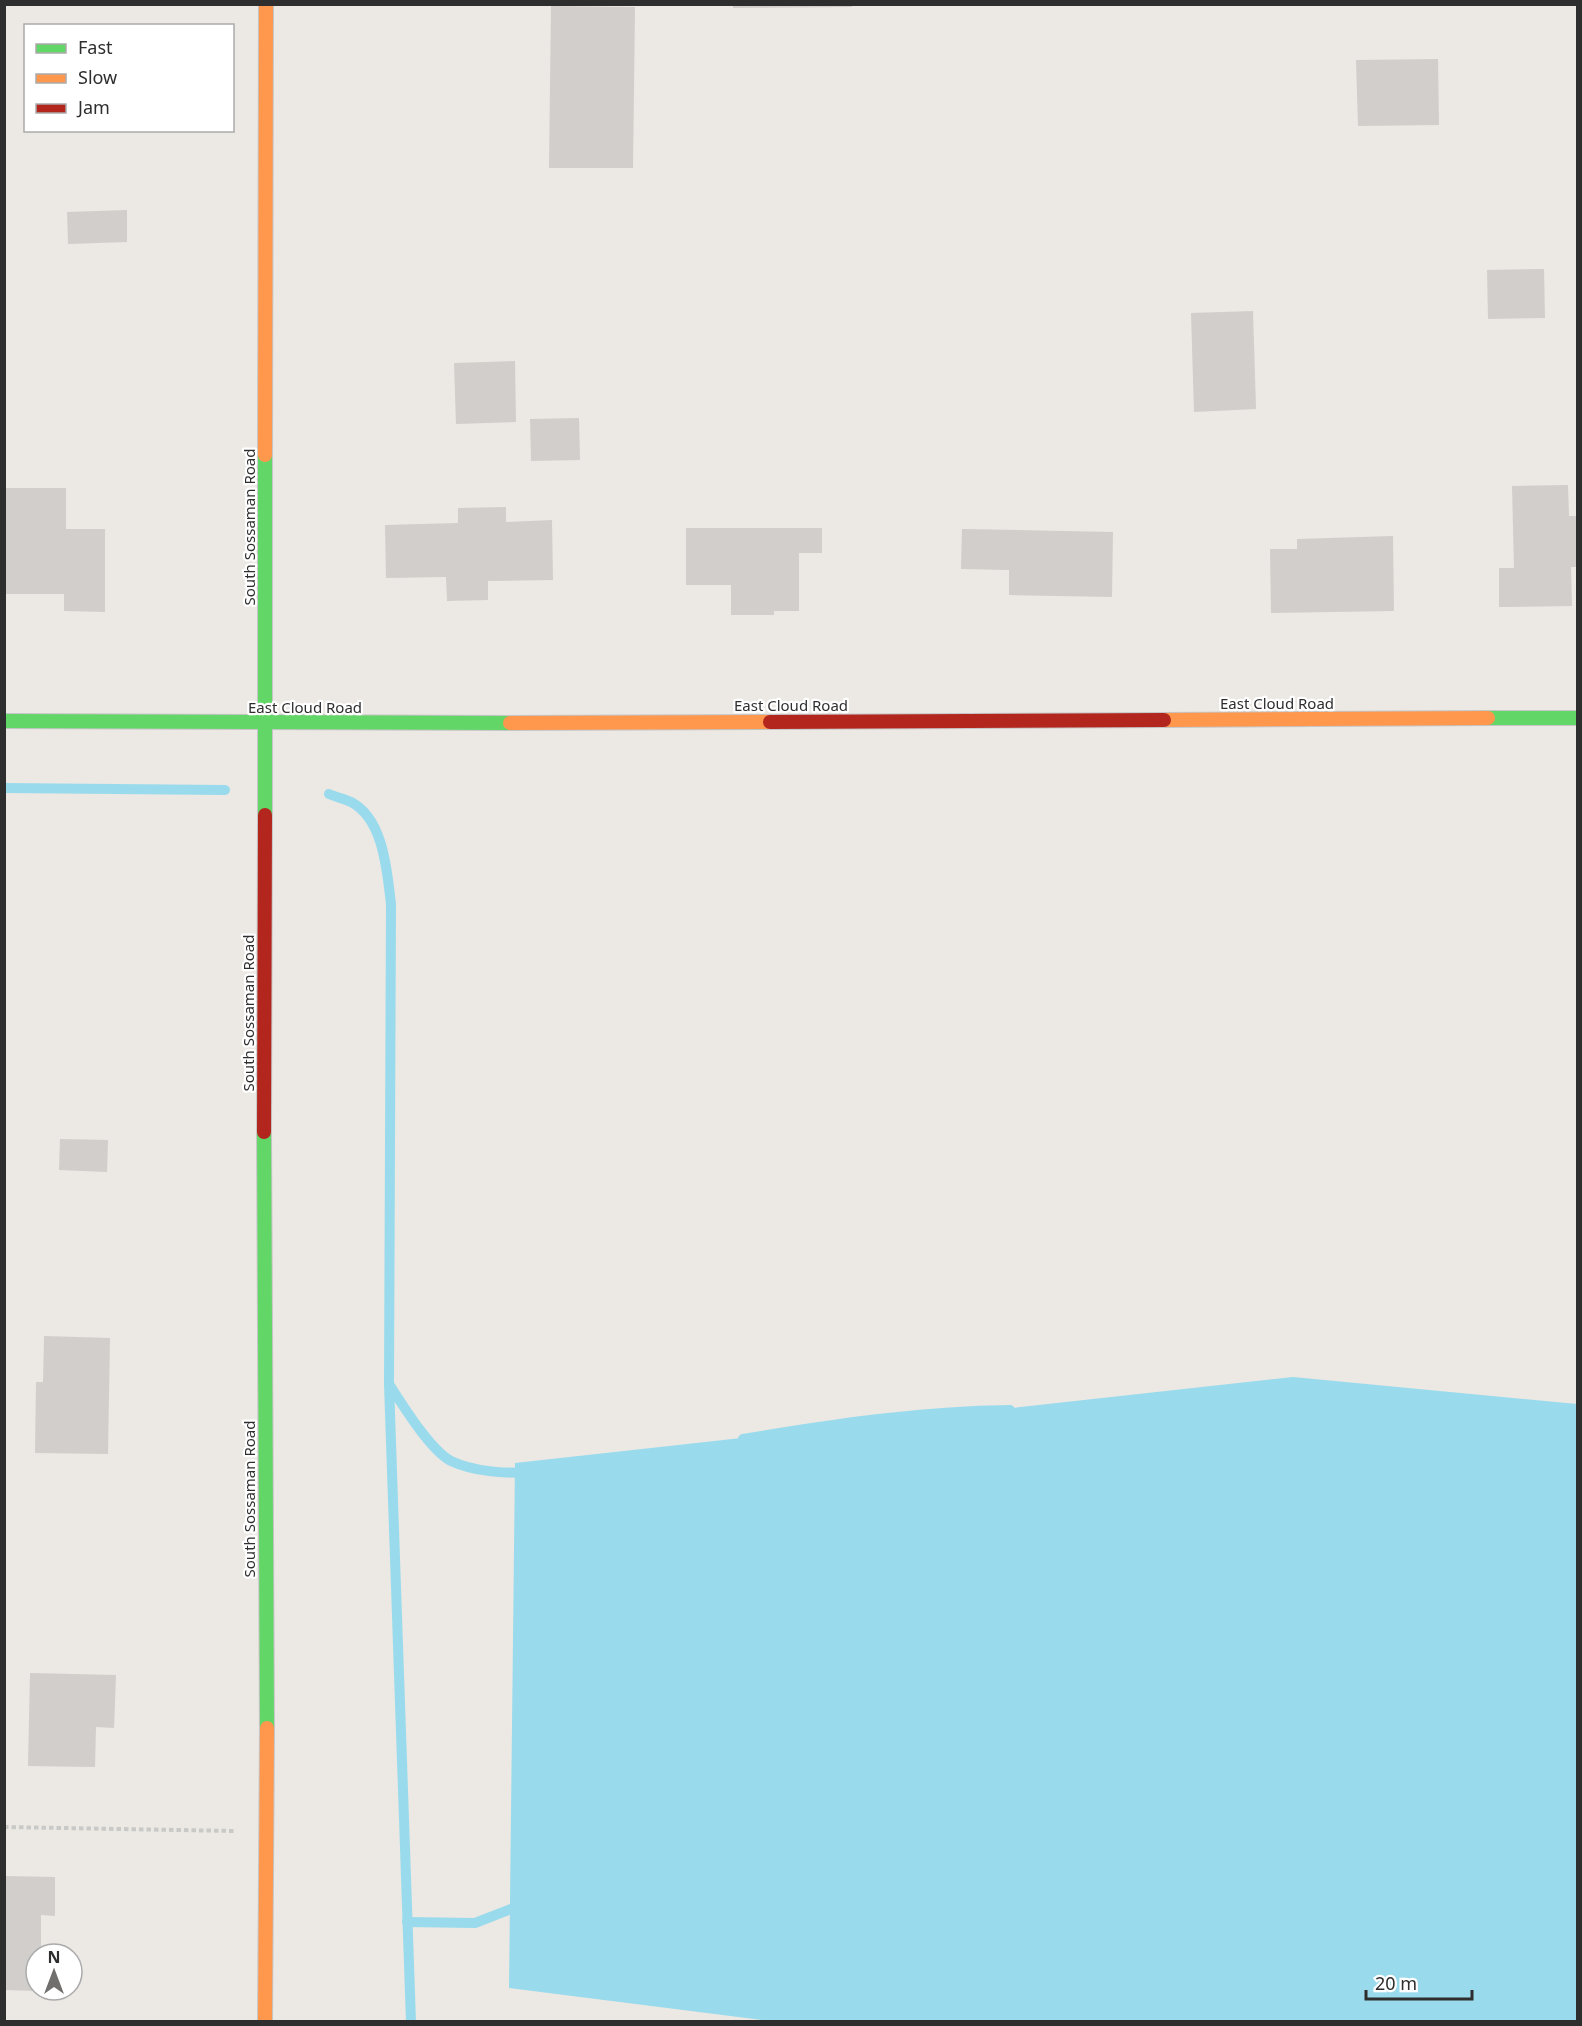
<svg xmlns="http://www.w3.org/2000/svg" width="1582" height="2026" font-family="'Noto Sans',sans-serif">
<style>
.water{fill:#99dbec}
.lines{fill:none;stroke-linecap:round;stroke-linejoin:round}
.stream{stroke:#99dbec;stroke-width:10}
.building{fill:#d1cecb}
.fast-casing{stroke:#c5c5c5;stroke-width:16}
.slow-casing{stroke:#c5c5c5;stroke-width:16}
.jam-casing{stroke:#c5c5c5;stroke-width:16}
.path{stroke:#c9c9c8;stroke-width:4;stroke-dasharray:4.5 3;stroke-linecap:butt}
.fast{stroke:#63d668;stroke-width:14}
.slow{stroke:#ff974d;stroke-width:14}
.jam{stroke:#b3261e;stroke-width:14}
.labels{text-anchor:middle;dominant-baseline:central;stroke-width:4.5;stroke-linejoin:round;paint-order:stroke}
.street-label{font-size:15px;fill:#2e2e2e;stroke:#fff}
</style>
<rect width="100%" height="100%" fill="#ece8e4"/>
<polygon class="water" points="1293,1377 1577,1404 1577,2021 777,2022 509,1988 515,1463"/>
<g class="lines">
<g class="stream">
<polyline points="4,788 225,790"/>
<path d="M 329,794 C 336,797 345,799 351,802 C 384,819 387,872 391,904 L 389,1384 L 411,2022"/>
<path d="M 389,1384 C 402,1404 430,1450 451,1461 C 474,1472 504,1473 529,1473"/>
<path d="M 743,1439 C 832,1424 920,1411 1010,1410"/>
<polyline points="407,1922 475,1923 521,1905"/>
</g>
</g>
<g class="building">
<polygon points="733,4 852,4 852,7 733,8"/>
<polygon points="551,6 635,7 633,168 549,168"/>
<polygon points="1438,59 1439,125 1358,126 1356,60"/>
<polygon points="127,210 127,242 68,244 67,212"/>
<polygon points="1544,269 1545,318 1488,319 1487,270"/>
<polygon points="1253,311 1256,409 1194,412 1191,313"/>
<polygon points="515,361 516,422 456,424 454,363"/>
<polygon points="579,418 580,460 531,461 530,419"/>
<polygon points="1568,485 1569,516 1578,516 1578,567 1571,567 1572,606 1499,607 1499,568 1514,568 1512,486"/>
<polygon points="4,488 66,488 66,529 105,529 105,612 64,611 64,594 4,594"/>
<polygon points="506,507 506,522 552,520 553,580 488,581 488,600 447,601 446,577 386,578 385,525 458,523 458,508"/>
<polygon points="686,528 822,528 822,553 799,553 799,611 774,611 774,615 731,615 731,585 686,585"/>
<polygon points="962,529 1113,532 1112,597 1009,595 1009,570 961,569"/>
<polygon points="1393,536 1394,611 1271,613 1270,549 1297,549 1297,539"/>
<polygon points="60,1139 108,1140 107,1172 59,1170"/>
<polygon points="44,1336 110,1338 108,1454 35,1453 36,1382 43,1382"/>
<polygon points="30,1673 116,1675 114,1728 96,1727 95,1767 28,1766"/>
<polygon points="4,1876 55,1877 55,1916 41,1915 41,1948 57,1949 56,1954 36,1954 36,1991 4,1990"/>
</g>
<g class="lines">
<defs>
<g id="fast">
<polyline points="1488,718 1578,718"/>
<polyline points="4,721 510,723"/>
<polyline points="265,815 265,455"/>
<polyline points="264,1132 267,1728"/>
</g>
<g id="slow">
<polyline points="265,455 266,4"/>
<polyline points="1164,720 1488,718"/>
<polyline points="510,723 770,722"/>
<polyline points="265,2022 267,1728"/>
</g>
<g id="jam">
<polyline points="770,722 1164,720"/>
<polyline points="264,1132 265,815"/>
</g>
</defs>
<use href="#fast" class="fast-casing"/>
<use href="#slow" class="slow-casing"/>
<use href="#jam" class="jam-casing"/>
<polyline class="path" points="4,1827 235,1831"/>
<use href="#fast" class="fast"/>
<use href="#slow" class="slow"/>
<use href="#jam" class="jam"/>
</g>
<g class="labels">
<g class="street-label">
<text transform="translate(249 527) rotate(-90)">South Sossaman Road</text>
<text x="1277" y="703">East Cloud Road</text>
<text x="791" y="705">East Cloud Road</text>
<text x="305" y="707">East Cloud Road</text>
<text transform="translate(248 1013) rotate(-90)">South Sossaman Road</text>
<text transform="translate(249 1499) rotate(-90)">South Sossaman Road</text>
</g>
</g>
<rect width="1582" height="2026" fill="none" stroke="#2e2e2e" stroke-width="12"/>
<rect x="24" y="24" width="210" height="108" fill="#ffffff" stroke="#ababab" stroke-width="1.5"/>
<rect x="36" y="44" width="30" height="9" fill="#63d668" stroke="#ababab" stroke-width="1.5"/>
<text x="78" y="54" font-size="18" fill="#2e2e2e">Fast</text>
<rect x="36" y="74" width="30" height="9" fill="#ff974d" stroke="#ababab" stroke-width="1.5"/>
<text x="78" y="84" font-size="18" fill="#2e2e2e">Slow</text>
<rect x="36" y="104" width="30" height="9" fill="#b3261e" stroke="#ababab" stroke-width="1.5"/>
<text x="78" y="114" font-size="18" fill="#2e2e2e">Jam</text>
<g transform="translate(54 1972)"><circle r="28" fill="#ffffff" stroke="#ababab" stroke-width="1.5"/>
<path d="M0-4.5L10 22L0 15L-10 22Z" fill="#706f6e"/>
<text y="-9" font-size="16" font-weight="bold" text-anchor="middle" fill="#2e2e2e">N</text>
</g>
<path d="M1366 1990v9h106v-9" fill="none" stroke="#2e2e2e" stroke-width="3"/>
<text x="1375" y="1990" font-size="18" fill="#2e2e2e" stroke="#ffffff" stroke-width="4.5" paint-order="stroke">20 m</text>
</svg>
